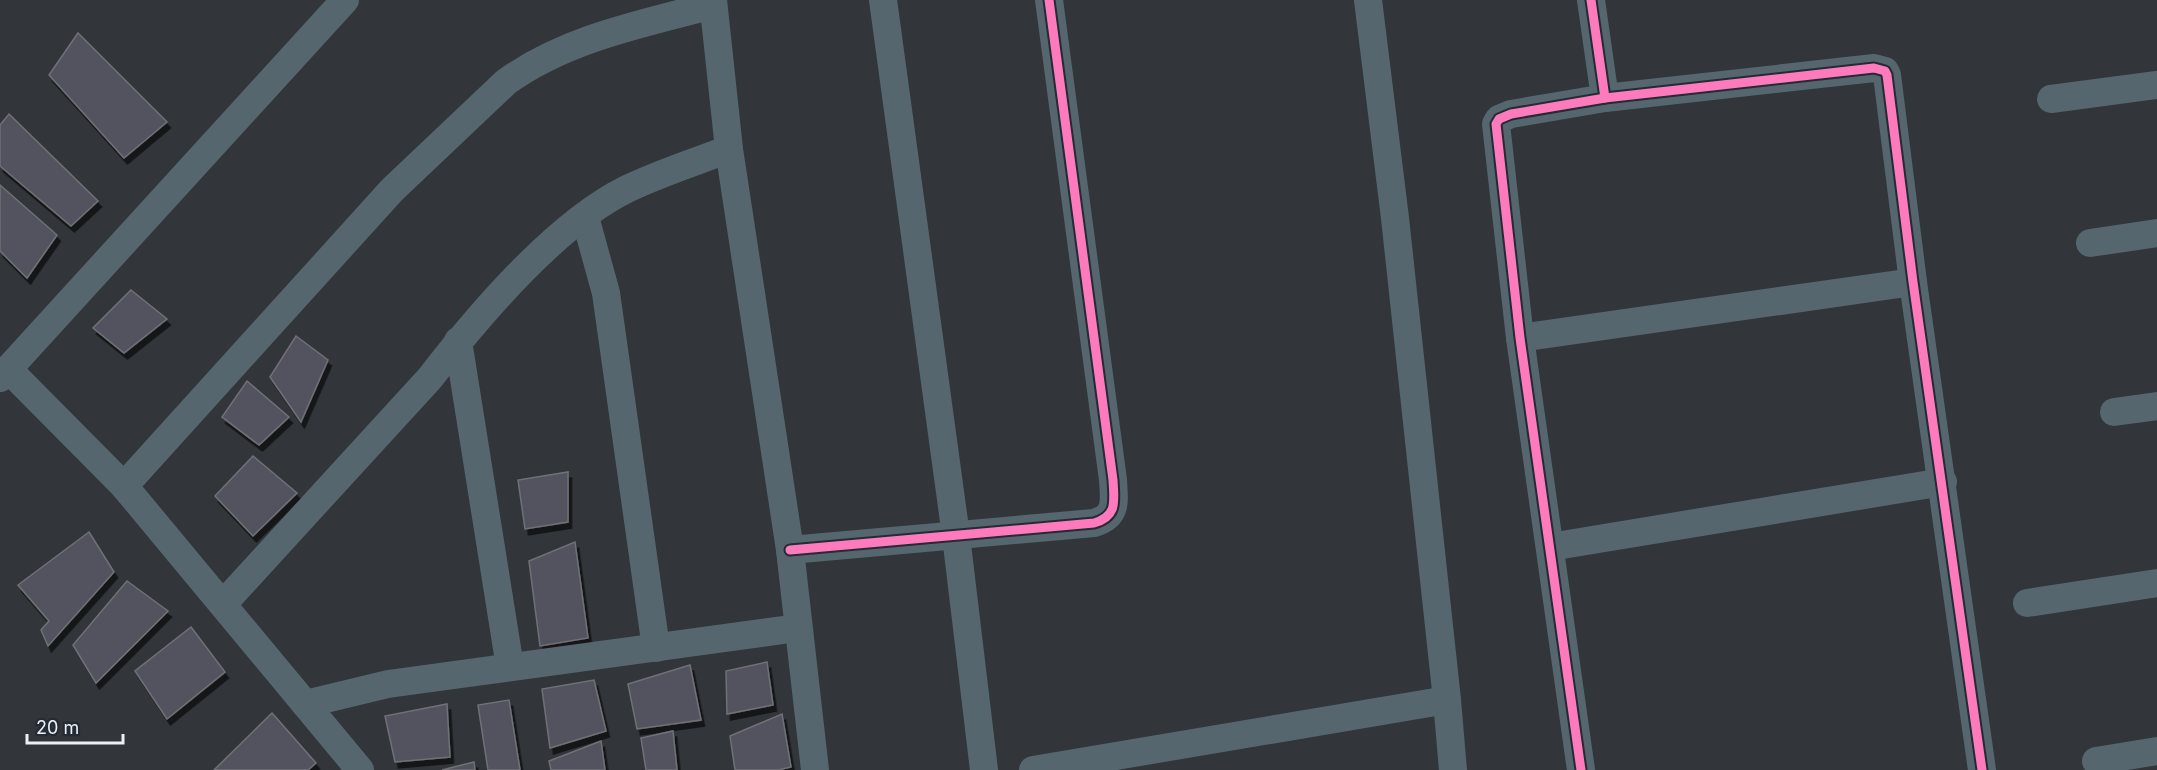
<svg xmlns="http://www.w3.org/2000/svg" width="2157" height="770" font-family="Inter,sans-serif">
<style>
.building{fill:#525360;stroke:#707176;stroke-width:1.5;filter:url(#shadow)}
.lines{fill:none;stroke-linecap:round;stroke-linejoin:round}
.minor{stroke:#55666e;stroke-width:28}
.cycleway-casing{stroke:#242b34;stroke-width:13}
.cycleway{stroke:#fd7abc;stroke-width:9}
</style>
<defs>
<filter id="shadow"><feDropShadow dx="3.5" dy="6" stdDeviation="0" flood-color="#0009"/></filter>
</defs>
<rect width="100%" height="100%" fill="#32363a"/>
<g class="building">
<polygon points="78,33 167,122 124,158 49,75"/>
<polygon points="9,114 98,201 71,226 0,166 0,125"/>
<polygon points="0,185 57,235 27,278 0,251"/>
<polygon points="131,290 167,319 124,353 93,328"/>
<polygon points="296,336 328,360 301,422 270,377"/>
<polygon points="247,381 289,417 259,445 222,417"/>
<polygon points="253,456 297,493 253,536 215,496"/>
<polygon points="568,472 568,522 525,529 518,480"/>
<polygon points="89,532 114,572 48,646 41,630 49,621 18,585"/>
<polygon points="575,542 588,638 540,646 529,561"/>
<polygon points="127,581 168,611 96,683 73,645"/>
<polygon points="191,627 225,672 167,719 135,671"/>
<polygon points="767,662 773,705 727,714 726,671"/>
<polygon points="690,665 701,720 637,729 628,684"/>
<polygon points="594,680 606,731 550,748 542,689"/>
<polygon points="509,700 520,770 488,770 478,705"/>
<polygon points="447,704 450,757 395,762 385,716"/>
<polygon points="272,713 316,763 308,770 214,770"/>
<polygon points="782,714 791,767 778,770 735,770 730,736"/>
<polygon points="673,731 677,770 646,770 641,738"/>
<polygon points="601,741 605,770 551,770 549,761"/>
<polygon points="474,762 475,770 442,770"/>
</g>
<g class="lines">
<g class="minor">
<polyline points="713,0 729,149 790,550 815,770"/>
<polyline points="883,0 956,536 984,770"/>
<polyline points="1368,0 1395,218 1447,700"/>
<polyline points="1605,98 1874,68 1885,71 1887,75 1913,282 1982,770"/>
<polyline points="2051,99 2157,85"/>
<polyline points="585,217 606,293 656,648"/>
<polyline points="2090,243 2157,233"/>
<polyline points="1520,338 1913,282"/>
<polyline points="458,341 510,667"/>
<polyline points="8,369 124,486 360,770"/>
<polyline points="0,378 345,0"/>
<polyline points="2114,412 2157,406"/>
<path d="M 124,486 L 392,190 L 506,82 C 567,38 642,24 713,5"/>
<polyline points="1550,547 1943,482"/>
<path d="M 790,550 L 1094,523 C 1118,516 1114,501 1113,480 L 1049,0"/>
<polyline points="2027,603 2157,583"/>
<path d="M 223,604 L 430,378 C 478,316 556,224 627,189 C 660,173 695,162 729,149"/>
<polyline points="305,704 388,684 798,628"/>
<polyline points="2096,761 2157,751"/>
<polyline points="1033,770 1447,700 1453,770"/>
<polyline points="1581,770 1520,338 1496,124 1499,119 1511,114 1605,98 1591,0"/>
</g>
<defs>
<g id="cycleway">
<polyline points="1605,98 1874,68 1885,71 1887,75 1913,282 1982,770"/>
<path d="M 790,550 L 1094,523 C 1118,516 1114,501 1113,480 L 1049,0"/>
<polyline points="1581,770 1520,338 1496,124 1499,119 1511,114 1605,98 1591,0"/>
</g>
</defs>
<use href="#cycleway" class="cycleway-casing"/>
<use href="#cycleway" class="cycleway"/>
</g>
<path d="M27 734v9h96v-9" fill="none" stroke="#ebf0f6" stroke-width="3"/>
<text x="36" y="734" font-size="18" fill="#ebf0f6" stroke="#242b34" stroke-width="4.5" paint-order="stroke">20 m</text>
</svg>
